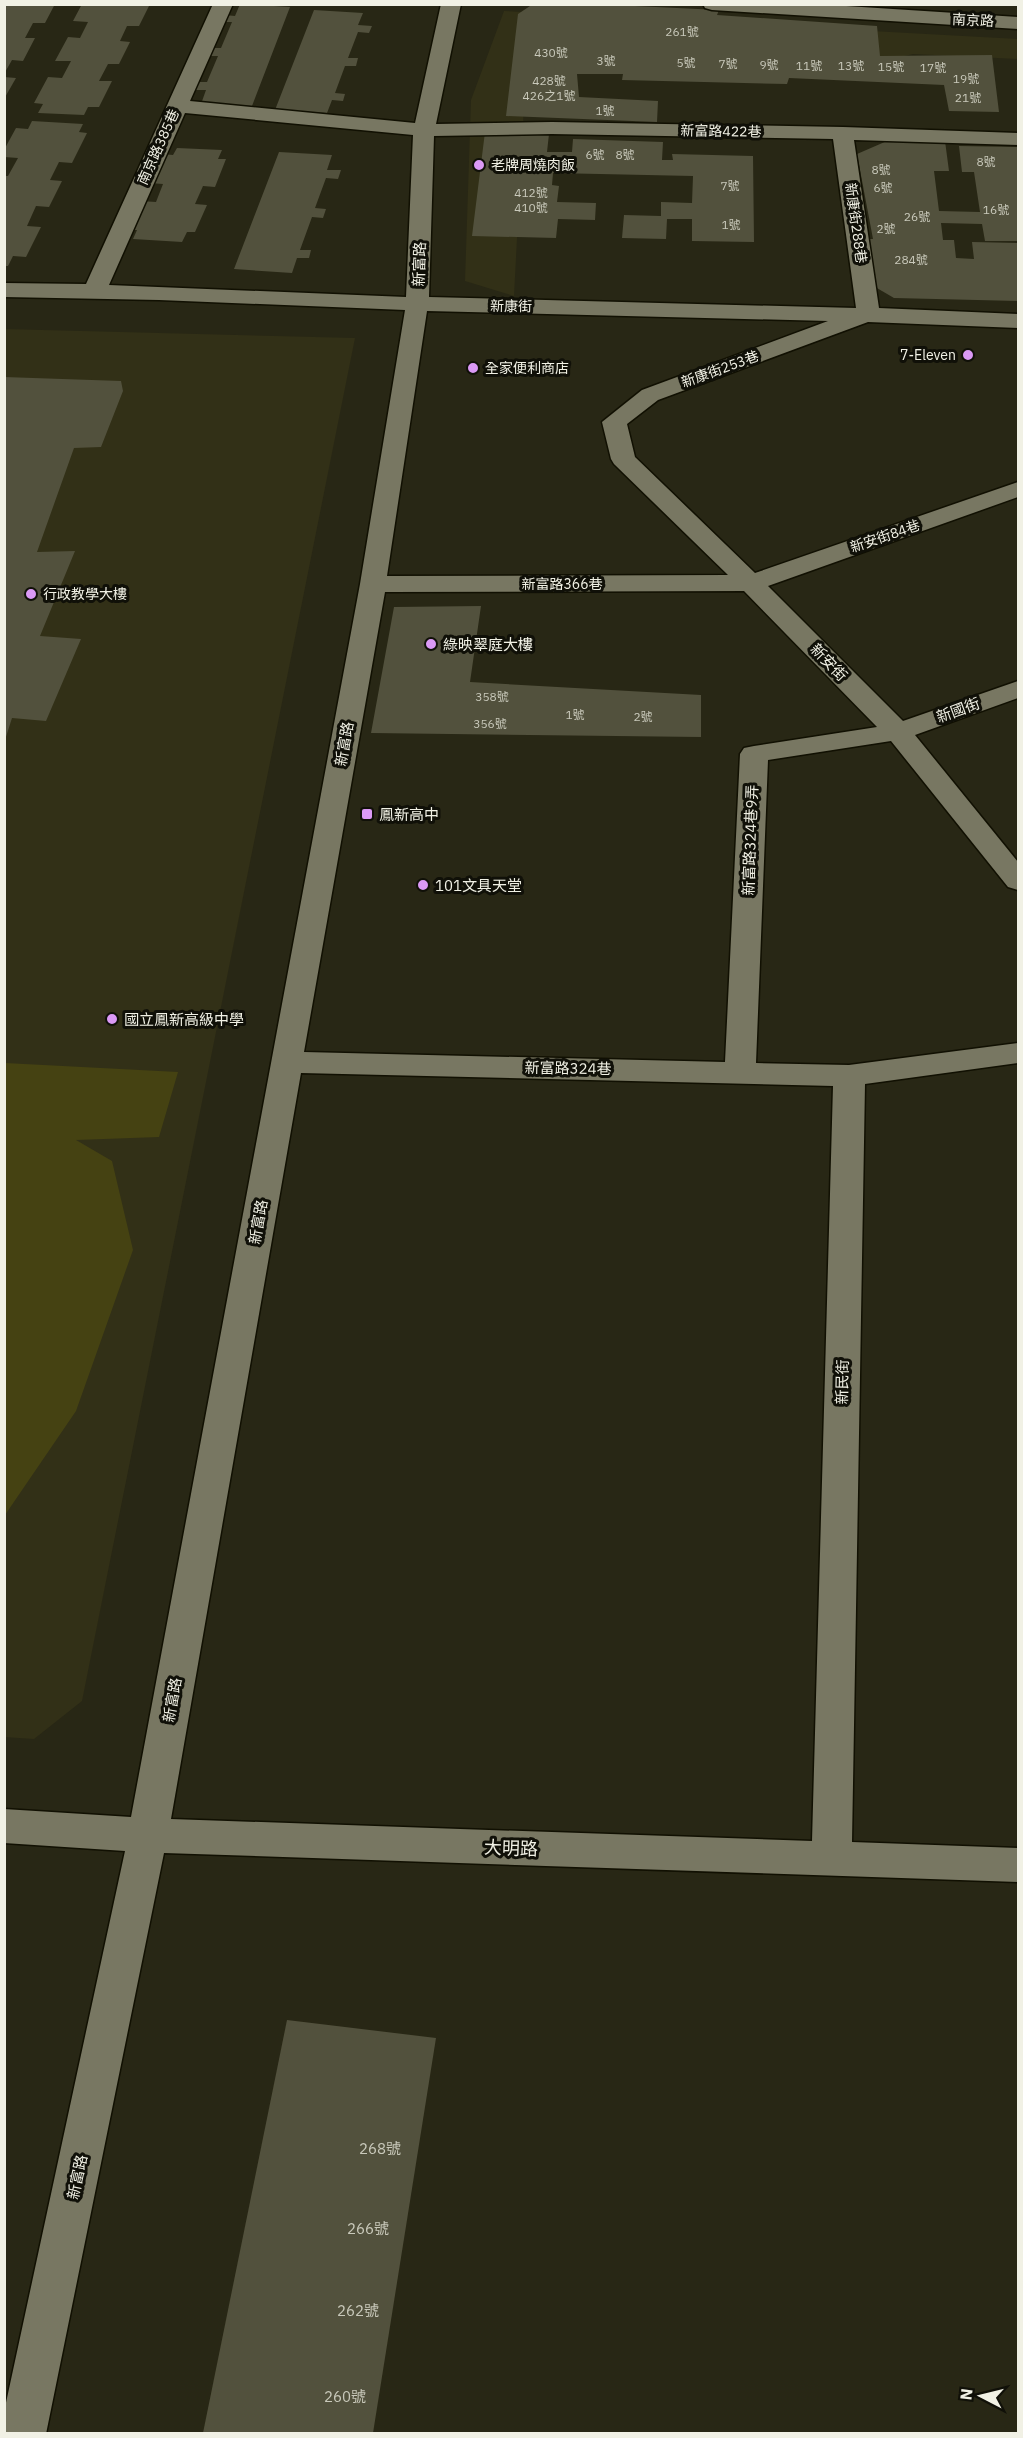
<svg xmlns="http://www.w3.org/2000/svg" width="1023" height="2438" font-family="'IBM Plex Sans','Noto Sans TC',sans-serif">
<style>
.built{fill:#323017}
.green{fill:#454212}
.building{fill:#52513d}
.lines{fill:none;stroke-linecap:round;stroke-linejoin:round}
.minor-casing{stroke:#111002;stroke-width:3}
.minor{fill:#787762;fill-rule:evenodd}
.poi-dot{fill:#db99f5;stroke:#101008;stroke-width:2}
.labels{text-anchor:middle;dominant-baseline:central;stroke-width:6;stroke-linejoin:round;paint-order:stroke}
.number-label{font-size:12px;fill:#c9c9bb}
.far-street-label{font-size:14px;fill:#f1f1e5;stroke:#101008}
.far-poi-label{font-size:14px;fill:#f1f1e5;stroke:#101008;text-anchor:start}
.street-label{font-size:15px;fill:#f1f1e5;stroke:#101008}
.poi-label{font-size:15px;fill:#f1f1e5;stroke:#101008;text-anchor:start}
.near-number-label{font-size:15px;fill:#c9c9bb}
.near-street-label{font-size:18px;fill:#f1f1e5;stroke:#101008}
</style>
<rect width="100%" height="100%" fill="#282715"/>
<g class="built">
<polygon points="504,11 1018,39 1018,59 913,54 868,65 527,46 514,296 465,281 471,100"/>
<polygon points="4,329 355,338 82,1701 34,1739 4,1737"/>
</g>
<polygon class="green" points="5,1063 178,1072 159,1137 76,1140 112,1161 133,1250 76,1411 5,1515"/>
<g class="building">
<polygon points="4,4 55,4 45,23 33,23 25,38 35,38 23,61 12,60 4,74"/>
<polygon points="82,4 150,4 139,26 127,26 120,41 130,42 119,64 108,64 99,81 112,81 99,107 88,107 84,115 38,113 43,104 34,103 48,77 62,78 71,61 55,61 68,37 80,38 88,22 73,21"/>
<polygon points="240,4 290,7 252,106 201,104 206,90 193,90 196,82 207,82 218,56 208,56 211,48 221,48 232,22 222,22 225,15 235,16"/>
<polygon points="533,4 593,4 719,10 717,15 877,26 880,56 992,55 999,112 949,111 944,85 789,78 787,84 622,80 623,74 577,74 579,97 658,101 657,122 506,116 518,14"/>
<polygon points="314,10 363,13 358,25 372,26 369,33 358,32 348,58 358,58 356,66 345,66 335,93 345,94 343,101 332,100 327,113 275,110"/>
<polygon points="4,77 16,78 4,99"/>
<polygon points="32,121 83,124 79,132 87,133 72,163 59,162 50,180 62,181 49,207 36,206 27,226 41,227 26,257 13,256 8,266 4,266 4,176 8,176 18,158 4,157 4,150 16,128 28,129"/>
<polygon points="485,132 549,134 547,152 572,152 573,139 663,142 662,160 673,160 672,154 753,156 754,242 692,241 692,219 667,219 666,239 622,238 624,215 661,216 661,202 692,203 693,176 553,173 552,185 559,186 557,202 596,203 595,220 558,219 556,238 472,236"/>
<polygon points="887,141 945,141 949,171 934,171 939,211 980,212 974,172 962,172 959,146 1018,147 1018,241 985,241 982,224 941,223 943,240 954,240 956,258 974,259 972,242 1018,243 1018,301 894,298 870,284 863,239 873,239 857,154"/>
<polygon points="177,148 222,150 218,159 226,159 215,187 203,186 195,204 207,205 195,232 187,232 182,242 133,239 137,230 128,230 141,201 156,202 163,184 149,183 162,154 173,155"/>
<polygon points="279,152 332,155 327,170 341,170 338,179 326,178 315,208 326,209 323,218 312,217 300,250 311,250 309,258 297,258 292,273 234,269"/>
<polygon points="4,377 121,381 123,391 101,447 74,448 37,552 75,551 40,636 81,639 46,721 12,718 5,740"/>
<polygon points="481,606 470,682 701,695 701,737 371,733 394,607"/>
<polygon points="287,2020 436,2038 373,2433 203,2433"/>
</g>
<g class="lines">
<defs>
<g id="minor">
<path d="M 213,4 L 233,4 L 190,101 L 415,123 L 441,4 L 461,4 L 436,124 L 552,122 L 843,127 L 1018,133 L 1018,145 L 854,140 L 879,308 L 1018,314 L 1018,328 L 868,322 L 658,400 L 627,424 L 635,457 L 755,573 L 1018,482 L 1018,497 L 768,586 L 903,721 L 1018,681 L 1018,698 L 915,735 L 1018,862 L 1018,890 L 1008,887 L 891,741 L 768,760 L 756,1063 L 849,1065 L 1018,1043 L 1018,1063 L 865,1084 L 852,1842 L 1018,1848 L 1018,1882 L 164,1853 L 46,2434 L 4,2434 L 4,2412 L 125,1851 L 4,1843 L 4,1809 L 131,1817 L 360,584 L 405,310 L 159,300 L 4,297 L 4,283 L 86,284 ZM 185,113 L 413,135 L 406,297 L 109,285 ZM 552,134 L 833,139 L 856,308 L 429,297 L 434,136 ZM 427,311 L 828,321 L 642,390 L 602,422 L 611,459 L 614,464 L 728,575 L 387,576 ZM 744,591 L 877,727 L 754,746 L 744,748 L 740,754 L 725,1062 L 304,1052 L 385,592 ZM 301,1073 L 833,1086 L 812,1841 L 171,1819 Z"/>
<polygon points="703,4 815,4 1018,17 1018,29 712,10 705,8"/>
</g>
</defs>
<use href="#minor" class="minor-casing"/>
<use href="#minor" class="minor"/>
</g>
<g class="poi-dot">
<circle cx="479" cy="165" r="6"/>
<circle cx="968" cy="355" r="6"/>
<circle cx="473" cy="368" r="6"/>
<circle cx="31" cy="594" r="6"/>
<circle cx="431" cy="644" r="6"/>
<rect x="361" y="808" width="12" height="12" rx="3"/>
<circle cx="423" cy="885" r="6"/>
<circle cx="112" cy="1019" r="6"/>
</g>
<g class="labels">
<g class="number-label">
<text x="682" y="31">261號</text>
<text x="551" y="52">430號</text>
<text x="606" y="60">3號</text>
<text x="686" y="62">5號</text>
<text x="728" y="63">7號</text>
<text x="769" y="64">9號</text>
<text x="809" y="65">11號</text>
<text x="851" y="65">13號</text>
<text x="891" y="66">15號</text>
<text x="933" y="67">17號</text>
<text x="966" y="78">19號</text>
<text x="549" y="80">428號</text>
<text x="549" y="95">426之1號</text>
<text x="968" y="97">21號</text>
<text x="605" y="110">1號</text>
<text x="595" y="154">6號</text>
<text x="625" y="154">8號</text>
<text x="986" y="161">8號</text>
<text x="881" y="169">8號</text>
<text x="730" y="185">7號</text>
<text x="883" y="187">6號</text>
<text x="531" y="192">412號</text>
<text x="531" y="207">410號</text>
<text x="996" y="209">16號</text>
<text x="917" y="216">26號</text>
<text x="731" y="224">1號</text>
<text x="886" y="228">2號</text>
<text x="911" y="259">284號</text>
<text x="492" y="696">358號</text>
<text x="575" y="714">1號</text>
<text x="643" y="716">2號</text>
<text x="490" y="723">356號</text>
</g>
<g class="far-street-label">
<text transform="translate(973 20) rotate(3)">南京路</text>
<text transform="translate(721 131) rotate(1)">新富路422巷</text>
<text transform="translate(158 147) rotate(-66)">南京路385巷</text>
<text transform="translate(856 223) rotate(82)">新康街288巷</text>
<text transform="translate(511 306) rotate(1)">新康街</text>
<text transform="translate(720 369) rotate(-20)">新康街253巷</text>
<text transform="translate(885 536) rotate(-19)">新安街84巷</text>
<text x="562" y="584">新富路366巷</text>
</g>
<g class="far-poi-label">
<text x="491" y="165">老牌周燒肉飯</text>
<text x="956" y="355" text-anchor="end">7-Eleven</text>
<text x="485" y="368">全家便利商店</text>
<text x="43" y="594">行政教學大樓</text>
</g>
<g class="street-label">
<text transform="translate(419 264) rotate(-88)">新富路</text>
<text transform="translate(829 662) rotate(46)">新安街</text>
<text transform="translate(958 710) rotate(-20)">新國街</text>
<text transform="translate(344 744) rotate(-80)">新富路</text>
<text transform="translate(750 840) rotate(-88)">新富路324巷9弄</text>
<text transform="translate(568 1068) rotate(1)">新富路324巷</text>
<text transform="translate(258 1222) rotate(-80)">新富路</text>
<text transform="translate(842 1382) rotate(-89)">新民街</text>
<text transform="translate(172 1700) rotate(-80)">新富路</text>
<text transform="translate(77 2177) rotate(-78)">新富路</text>
</g>
<g class="poi-label">
<text x="443" y="644">綠映翠庭大樓</text>
<text x="379" y="814">鳳新高中</text>
<text x="435" y="885">101文具天堂</text>
<text x="124" y="1019">國立鳳新高級中學</text>
</g>
<g class="near-number-label">
<text x="380" y="2148">268號</text>
<text x="368" y="2228">266號</text>
<text x="358" y="2310">262號</text>
<text x="345" y="2396">260號</text>
</g>
<g class="near-street-label">
<text transform="translate(511 1848) rotate(2)">大明路</text>
</g>
</g>
<rect width="1023" height="2438" fill="none" stroke="#f1f1e5" stroke-width="12"/>
<g transform="translate(981 2396) rotate(277)" stroke="#101008" stroke-width="4.5" paint-order="stroke">
<path d="M0-4.5L10 22L0 15L-10 22Z" fill="#f1f1e5"/>
<text y="-9" font-size="16" font-weight="bold" text-anchor="middle" fill="#f1f1e5">N</text>
</g>
</svg>
